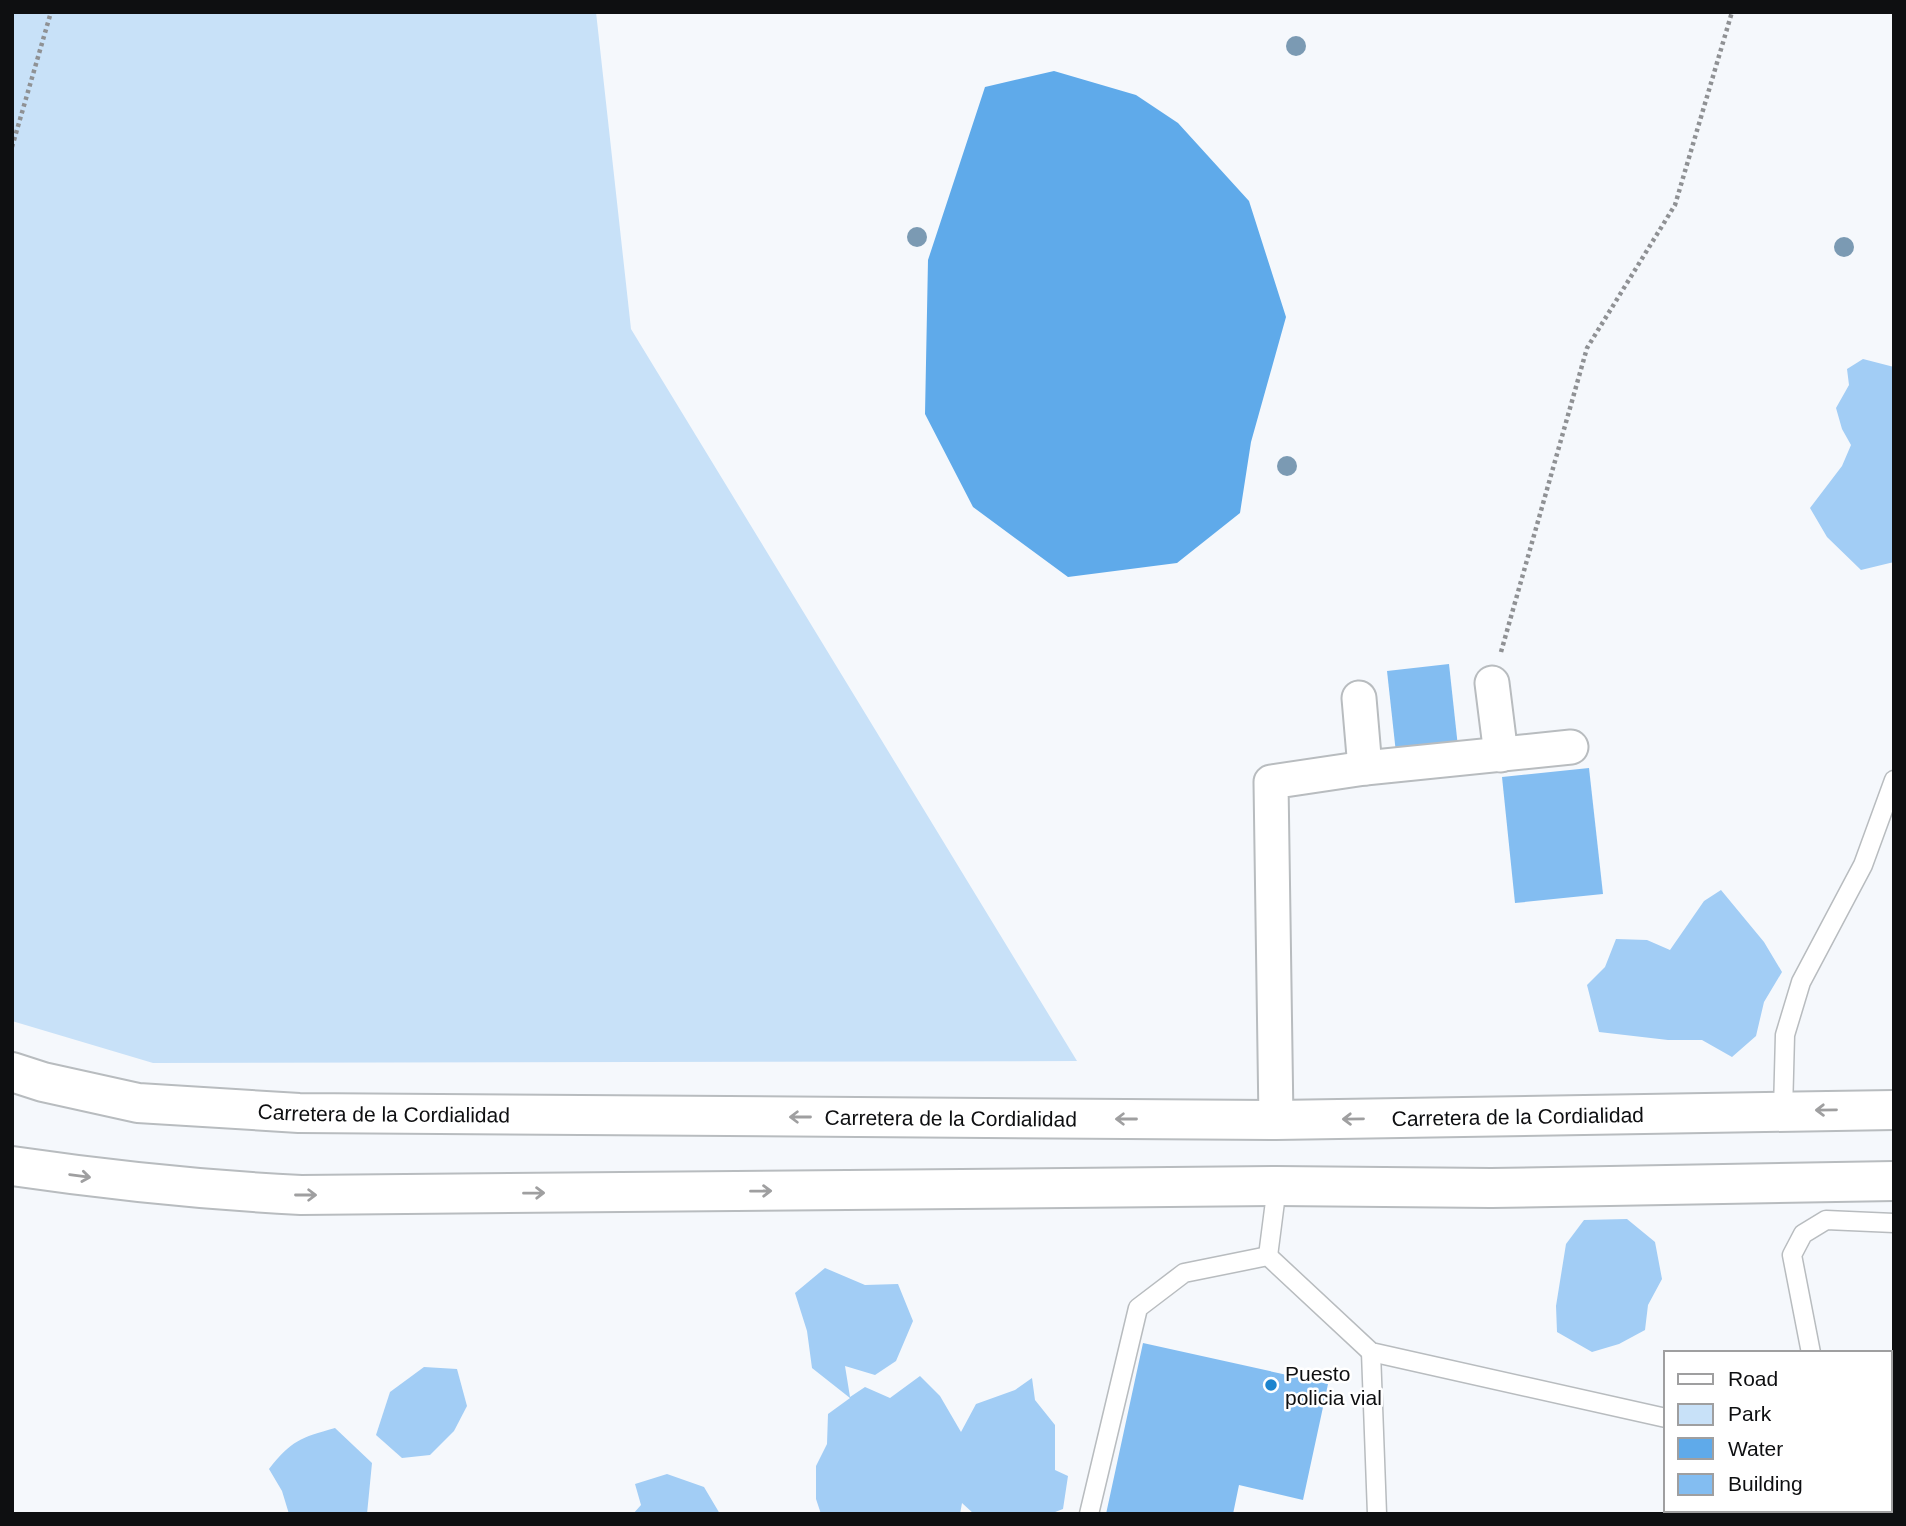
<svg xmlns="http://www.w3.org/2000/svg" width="1906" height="1526" font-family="Arial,sans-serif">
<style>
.green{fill:#c8e1f8}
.forest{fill:#a2cdf5}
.water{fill:#5faaea}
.building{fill:#83bdf1}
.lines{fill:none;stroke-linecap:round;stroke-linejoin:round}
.service-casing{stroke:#b8bcbf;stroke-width:21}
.minor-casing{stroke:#b8bcbf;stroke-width:37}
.trunk-casing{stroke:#b8bcbf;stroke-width:42}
.path{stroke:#8f9194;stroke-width:4.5;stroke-dasharray:3.5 3.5;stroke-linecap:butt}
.service{stroke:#fff;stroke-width:18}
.minor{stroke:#fff;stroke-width:33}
.trunk{stroke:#fff;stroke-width:38}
.tree{fill:#7b9ab3}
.oneway{stroke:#9f9fa0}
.poi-dot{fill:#1c84ce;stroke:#fff;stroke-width:2.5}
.labels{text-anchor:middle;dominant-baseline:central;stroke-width:5;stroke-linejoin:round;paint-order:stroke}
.street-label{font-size:21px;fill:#0e0f11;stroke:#fff}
.poi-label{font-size:21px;fill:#0e0f11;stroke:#fff;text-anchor:start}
</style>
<rect width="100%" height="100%" fill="#f5f8fc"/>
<polygon class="green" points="12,12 596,12 631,329 1077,1061 153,1063 12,1021"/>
<g class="forest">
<polygon points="1863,359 1894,367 1894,562 1861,570 1827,537 1810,508 1842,466 1851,445 1842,429 1836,408 1849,385 1847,369"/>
<polygon points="1721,890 1764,942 1782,972 1764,1002 1756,1036 1732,1057 1702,1040 1668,1040 1599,1032 1587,985 1605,967 1616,939 1647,940 1670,950 1704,901"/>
<polygon points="1627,1219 1655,1242 1662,1279 1648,1305 1645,1330 1619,1344 1592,1352 1557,1332 1556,1306 1566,1244 1584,1220"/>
<polygon points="825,1268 865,1285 898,1284 913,1321 896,1361 875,1375 845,1366 850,1397 865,1387 890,1398 920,1376 940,1396 961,1432 976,1404 1015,1390 1032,1378 1035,1400 1055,1425 1055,1470 1068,1476 1063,1509 1050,1514 974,1514 962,1503 960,1514 821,1514 816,1499 816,1466 827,1444 828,1414 850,1398 812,1368 807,1331 795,1293"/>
<polygon points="424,1367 457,1369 467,1406 454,1431 430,1455 402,1458 376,1435 390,1392"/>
<path d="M 335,1428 L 372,1463 L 367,1514 L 289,1514 L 282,1491 L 269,1469 C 292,1440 300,1438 335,1428 Z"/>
<polygon points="667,1474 704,1487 720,1514 633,1514 641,1505 635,1484"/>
</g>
<polygon class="water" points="1054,71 1136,95 1178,123 1249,201 1286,317 1251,442 1240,513 1177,563 1068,577 973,507 925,414 928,260 985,87"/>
<g class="building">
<polygon points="1449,664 1458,747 1396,753 1387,671"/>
<polygon points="1589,768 1603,894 1515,903 1502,777"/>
<polygon points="1143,1343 1328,1384 1303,1500 1239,1485 1233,1514 1106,1514"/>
</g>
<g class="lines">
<defs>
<g id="service">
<polyline points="1783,1111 1785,1035 1801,982 1863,865 1894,780"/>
<polyline points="1268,1256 1277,1186"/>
<polyline points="1371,1352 1377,1514"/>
<polyline points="1811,1353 1792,1255 1803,1234 1826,1220 1894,1223"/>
<polyline points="1848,1510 1849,1514"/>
<polyline points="1089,1514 1138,1308 1184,1273 1268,1256 1371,1352 1666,1418"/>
</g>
<g id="minor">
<polyline points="1492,683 1501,755"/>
<polyline points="1359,698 1365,768"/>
<polyline points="1276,1120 1271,782 1365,768 1571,747"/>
</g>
<g id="trunk">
<path id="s1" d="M 12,1072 L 43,1082 L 138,1103 L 299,1113 L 1276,1120 L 1894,1110"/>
<path d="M 12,1166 C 108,1180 204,1190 301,1195 L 1277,1186 L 1491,1188 L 1894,1181"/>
</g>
</defs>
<use href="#service" class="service-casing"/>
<use href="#minor" class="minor-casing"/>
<use href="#trunk" class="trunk-casing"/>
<g class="path">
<polyline points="12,147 51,12"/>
<polyline points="1501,652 1587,348 1675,205 1732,12"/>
</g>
<use href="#service" class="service"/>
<use href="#minor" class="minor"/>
<use href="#trunk" class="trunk"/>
</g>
<g class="tree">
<circle cx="1296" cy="46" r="10"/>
<circle cx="917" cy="237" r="10"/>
<circle cx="1844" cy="247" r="10"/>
<circle cx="1287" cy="466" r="10"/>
</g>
<defs><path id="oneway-shaft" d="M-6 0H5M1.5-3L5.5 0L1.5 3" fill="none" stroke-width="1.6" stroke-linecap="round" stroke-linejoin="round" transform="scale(1.75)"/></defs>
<g class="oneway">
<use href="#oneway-shaft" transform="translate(1826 1110) rotate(179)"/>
<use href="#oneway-shaft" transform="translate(800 1117) rotate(-180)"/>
<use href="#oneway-shaft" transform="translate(1126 1119) rotate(-180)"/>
<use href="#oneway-shaft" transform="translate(1353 1119) rotate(179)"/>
<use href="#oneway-shaft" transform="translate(80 1176) rotate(8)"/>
<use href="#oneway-shaft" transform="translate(761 1191) rotate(-1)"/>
<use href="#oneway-shaft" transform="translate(534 1193) rotate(-1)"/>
<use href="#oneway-shaft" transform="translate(306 1195)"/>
</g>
<circle class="poi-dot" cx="1271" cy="1385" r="7"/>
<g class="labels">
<g class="street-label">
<text stroke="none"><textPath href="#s1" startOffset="376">Carretera de la Cordialidad</textPath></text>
<text stroke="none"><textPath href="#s1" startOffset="1510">Carretera de la Cordialidad</textPath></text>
<text stroke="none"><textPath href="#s1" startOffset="943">Carretera de la Cordialidad</textPath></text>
</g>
<g class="poi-label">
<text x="1285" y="1373">Puesto<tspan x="1285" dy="24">policia vial</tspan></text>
</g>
</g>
<rect width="1906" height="1526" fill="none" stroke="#0e0f11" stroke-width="28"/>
<rect x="1664" y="1351" width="228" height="161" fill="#ffffff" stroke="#9f9fa0" stroke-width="2"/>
<rect x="1678" y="1374" width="35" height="10" fill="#ffffff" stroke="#9f9fa0" stroke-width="2"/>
<text x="1728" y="1386" font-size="21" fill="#0e0f11">Road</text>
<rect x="1678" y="1404" width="35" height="21" fill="#c8e1f8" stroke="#9f9fa0" stroke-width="2"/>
<text x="1728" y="1421" font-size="21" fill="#0e0f11">Park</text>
<rect x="1678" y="1438" width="35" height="21" fill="#5faaea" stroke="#9f9fa0" stroke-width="2"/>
<text x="1728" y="1456" font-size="21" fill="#0e0f11">Water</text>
<rect x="1678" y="1474" width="35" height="21" fill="#83bdf1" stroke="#9f9fa0" stroke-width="2"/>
<text x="1728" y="1491" font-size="21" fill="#0e0f11">Building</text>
</svg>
